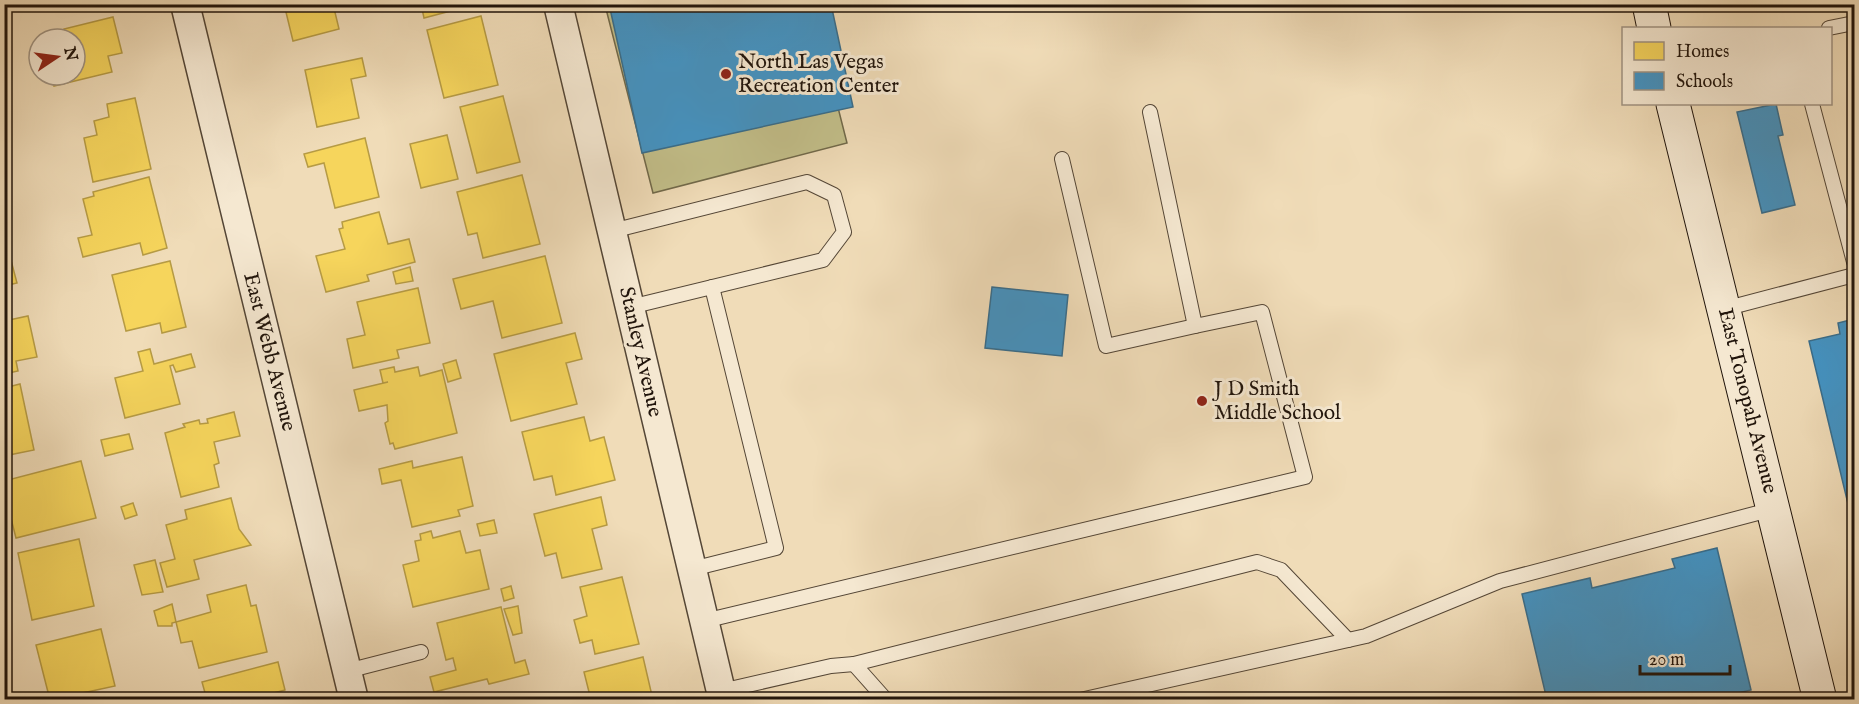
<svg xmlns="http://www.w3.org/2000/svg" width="1859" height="704" font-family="'IM FELL English',serif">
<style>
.green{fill:#c2be89;stroke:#71694a;stroke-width:1.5}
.homes{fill:#f6d55c;stroke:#b69b44;stroke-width:1.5}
.schools{fill:#4393c3;stroke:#386d8c;stroke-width:1.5}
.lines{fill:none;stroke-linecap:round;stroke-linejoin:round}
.lane-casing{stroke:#544636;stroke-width:16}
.street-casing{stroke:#544636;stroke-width:31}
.secondary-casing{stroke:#20140b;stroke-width:35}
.path{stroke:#20140b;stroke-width:4;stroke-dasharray:1.5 3;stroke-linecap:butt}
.lane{stroke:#f5e8d1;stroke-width:14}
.street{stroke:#f5e8d1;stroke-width:28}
.secondary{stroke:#f5e8d1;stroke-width:33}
.poi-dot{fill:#8f2418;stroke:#f5e8d1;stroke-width:2}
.labels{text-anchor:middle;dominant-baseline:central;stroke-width:6;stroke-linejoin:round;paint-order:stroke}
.poi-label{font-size:21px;fill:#20140b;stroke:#f5e8d1;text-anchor:start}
.street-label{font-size:21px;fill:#20140b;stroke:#f5e8d1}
</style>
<rect width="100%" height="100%" fill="#f0dcb8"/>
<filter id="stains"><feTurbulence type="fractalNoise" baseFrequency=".00333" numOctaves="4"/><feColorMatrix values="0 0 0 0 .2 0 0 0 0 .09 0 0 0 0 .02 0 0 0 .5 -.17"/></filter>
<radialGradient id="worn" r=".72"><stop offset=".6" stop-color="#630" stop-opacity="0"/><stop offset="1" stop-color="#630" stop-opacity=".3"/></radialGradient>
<polygon class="green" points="605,5 812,5 847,143 653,193"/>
<g class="homes">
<polygon points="284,4 333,4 339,29 293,41"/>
<polygon points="421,4 477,4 424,18"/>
<polygon points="481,16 498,85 444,98 427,30"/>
<polygon points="113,17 122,53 108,56 112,72 54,86 52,75 75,75 75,39 67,39 64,29"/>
<polygon points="362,58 366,76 351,79 359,118 317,127 305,70"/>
<polygon points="503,96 520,162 477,173 460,107"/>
<polygon points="135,98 151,169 93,182 84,138 97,135 94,121 109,117 107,104"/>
<polygon points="447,135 458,179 421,188 410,144"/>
<polygon points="365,138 379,197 335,208 324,163 308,167 304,154"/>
<polygon points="4,173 9,191 4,192"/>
<polygon points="522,175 540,244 483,258 477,233 468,235 457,192"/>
<polygon points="149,177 167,248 143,255 140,243 83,257 78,238 92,235 83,199 94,196 93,192"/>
<polygon points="379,212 388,244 409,239 415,262 367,275 369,281 326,292 316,256 345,249 339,229 343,228 342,222"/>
<polygon points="4,234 17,283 4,286"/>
<polygon points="545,256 562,323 502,338 493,301 461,309 453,279"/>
<polygon points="170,261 186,327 162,333 160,323 126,331 112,275"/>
<polygon points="410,267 413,281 396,284 393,272"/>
<polygon points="418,288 430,343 397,350 399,358 353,368 347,339 365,335 357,302"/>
<polygon points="28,316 37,357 16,361 18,371 4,374 4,321"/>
<polygon points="575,333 582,359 566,363 577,404 511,421 494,354"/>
<polygon points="150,349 154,364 191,354 195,367 176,372 173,365 170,366 180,404 125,418 115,378 143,371 138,352"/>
<polygon points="456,360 461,378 448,382 443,364"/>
<polygon points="394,367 395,372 418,367 420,376 442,370 457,433 395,449 393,443 390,444 385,423 388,421 387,405 359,411 354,390 388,382 383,383 380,370"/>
<polygon points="20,384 34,450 4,456 4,388"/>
<polygon points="234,412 240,436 214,442 219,463 214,465 219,487 181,497 165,433 185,427 183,424 199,420 200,424 208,423 207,419"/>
<polygon points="584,417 590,441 604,437 615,480 556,495 552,476 534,480 522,432"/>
<polygon points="129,434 133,449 105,456 101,440"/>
<polygon points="462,457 473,506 458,510 460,516 412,527 401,480 382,484 379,469 412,461 413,468"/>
<polygon points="81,461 96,518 16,538 4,491 4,481"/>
<polygon points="601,497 607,525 592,529 602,569 562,578 556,553 545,556 534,514"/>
<polygon points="231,498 239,529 251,545 194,560 199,579 167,587 160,563 175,559 166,525 187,519 185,510"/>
<polygon points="133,503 137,515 125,519 121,507"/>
<polygon points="494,520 497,533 480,536 477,524"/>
<polygon points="431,531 433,538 460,531 466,553 480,550 489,589 413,607 403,565 419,561 415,541 421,540 420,534"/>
<polygon points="79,539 94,606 32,620 18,553"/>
<polygon points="155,560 163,592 142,595 134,565"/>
<polygon points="622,577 639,644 595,654 592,640 580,643 574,620 587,616 580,587"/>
<polygon points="246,585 251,606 256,605 267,652 199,668 192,641 181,643 176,622 211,612 207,595"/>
<polygon points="511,586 514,598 504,601 501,589"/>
<polygon points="172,604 176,622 172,623 172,626 158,626 154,611"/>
<polygon points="518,606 522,633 513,635 504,609"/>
<polygon points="501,607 515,663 525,660 529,674 489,684 487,679 434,692 430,677 456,670 453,658 446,660 437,623"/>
<polygon points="101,629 115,686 50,700 36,645"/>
<polygon points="643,657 653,700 591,700 584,672"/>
<polygon points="278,662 285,690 270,694 272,700 207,700 202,682"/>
<polygon points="504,695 505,700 486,700"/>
</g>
<g class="schools">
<polygon points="609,4 831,4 853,107 642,153"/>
<polygon points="1776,104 1783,135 1778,136 1795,205 1762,213 1737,112"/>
<polygon points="992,287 1068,295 1062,356 985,348"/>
<polygon points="1854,319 1854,529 1809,341 1840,334 1838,323"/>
<polygon points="1717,548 1751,690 1729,695 1730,700 1547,700 1522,594 1590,578 1592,588 1675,568 1672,559"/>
</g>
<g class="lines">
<defs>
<g id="lane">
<polyline points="1829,28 1854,23"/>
<polyline points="1812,104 1854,262"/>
<polyline points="1062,159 1106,346 1195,326"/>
<polyline points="612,231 807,182 834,195 844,232 823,260 630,307"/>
<polyline points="1724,309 1854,275"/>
<polyline points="692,569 776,548 712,287"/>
<polyline points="704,621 1305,477 1262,312 1195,326 1150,112"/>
<polyline points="347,671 421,652"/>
<polyline points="721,691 831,666 854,664"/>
<polyline points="886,700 854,664 1257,562 1281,570 1348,640"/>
<polyline points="1080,700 1366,636 1500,581 1773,509"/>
</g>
<g id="street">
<polyline points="185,4 354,700"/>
<polyline points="558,4 723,700"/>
</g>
<g id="secondary">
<polyline points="1649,4 1654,28"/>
<polyline points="1673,104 1820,700"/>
</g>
</defs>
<use href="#lane" class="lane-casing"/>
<use href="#street" class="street-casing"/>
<use href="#secondary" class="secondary-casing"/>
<polyline class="path" points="1737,700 1748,695 1749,700"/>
<use href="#lane" class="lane"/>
<use href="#street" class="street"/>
<use href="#secondary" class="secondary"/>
</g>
<g class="poi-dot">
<circle cx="726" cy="74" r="6"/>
<circle cx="1202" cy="401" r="6"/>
</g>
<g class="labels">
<g class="poi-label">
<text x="738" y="62">North Las Vegas<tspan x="738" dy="24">Recreation Center</tspan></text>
<text x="1214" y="389">J D Smith<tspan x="1214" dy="24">Middle School</tspan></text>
</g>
<g class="street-label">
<text transform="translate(269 352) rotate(76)">East Webb Avenue</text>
<text transform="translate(640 352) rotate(77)">Stanley Avenue</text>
<text transform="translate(1747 401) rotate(76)">East Tonopah Avenue</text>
</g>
</g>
<rect width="1859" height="704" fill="none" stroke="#f0dcb8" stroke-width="24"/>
<rect x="6" y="6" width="1847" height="692" fill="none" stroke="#20140b" stroke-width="3"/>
<rect x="12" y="12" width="1835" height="680" fill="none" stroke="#20140b" stroke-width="1.5"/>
<rect x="1622" y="27" width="210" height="78" fill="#f5e8d1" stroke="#a09382" stroke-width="1.5"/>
<rect x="1634" y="42" width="30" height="18" fill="#f6d55c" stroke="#a09382" stroke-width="1.5"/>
<text x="1676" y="57" font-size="18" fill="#20140b">Homes</text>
<rect x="1634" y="72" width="30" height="18" fill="#4393c3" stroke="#a09382" stroke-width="1.5"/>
<text x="1676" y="87" font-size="18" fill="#20140b">Schools</text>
<g transform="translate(57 57) rotate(77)"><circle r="28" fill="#f5e8d1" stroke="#a09382" stroke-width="1.5"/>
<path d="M0-4.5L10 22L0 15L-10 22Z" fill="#8f2418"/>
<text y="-9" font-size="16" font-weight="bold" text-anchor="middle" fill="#20140b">N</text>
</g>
<path d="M1640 665v9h90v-9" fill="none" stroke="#20140b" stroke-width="3"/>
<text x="1649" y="665" font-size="18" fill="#20140b" stroke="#f5e8d1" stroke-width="4.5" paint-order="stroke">20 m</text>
<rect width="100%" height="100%" filter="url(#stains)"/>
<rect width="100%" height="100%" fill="url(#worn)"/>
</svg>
